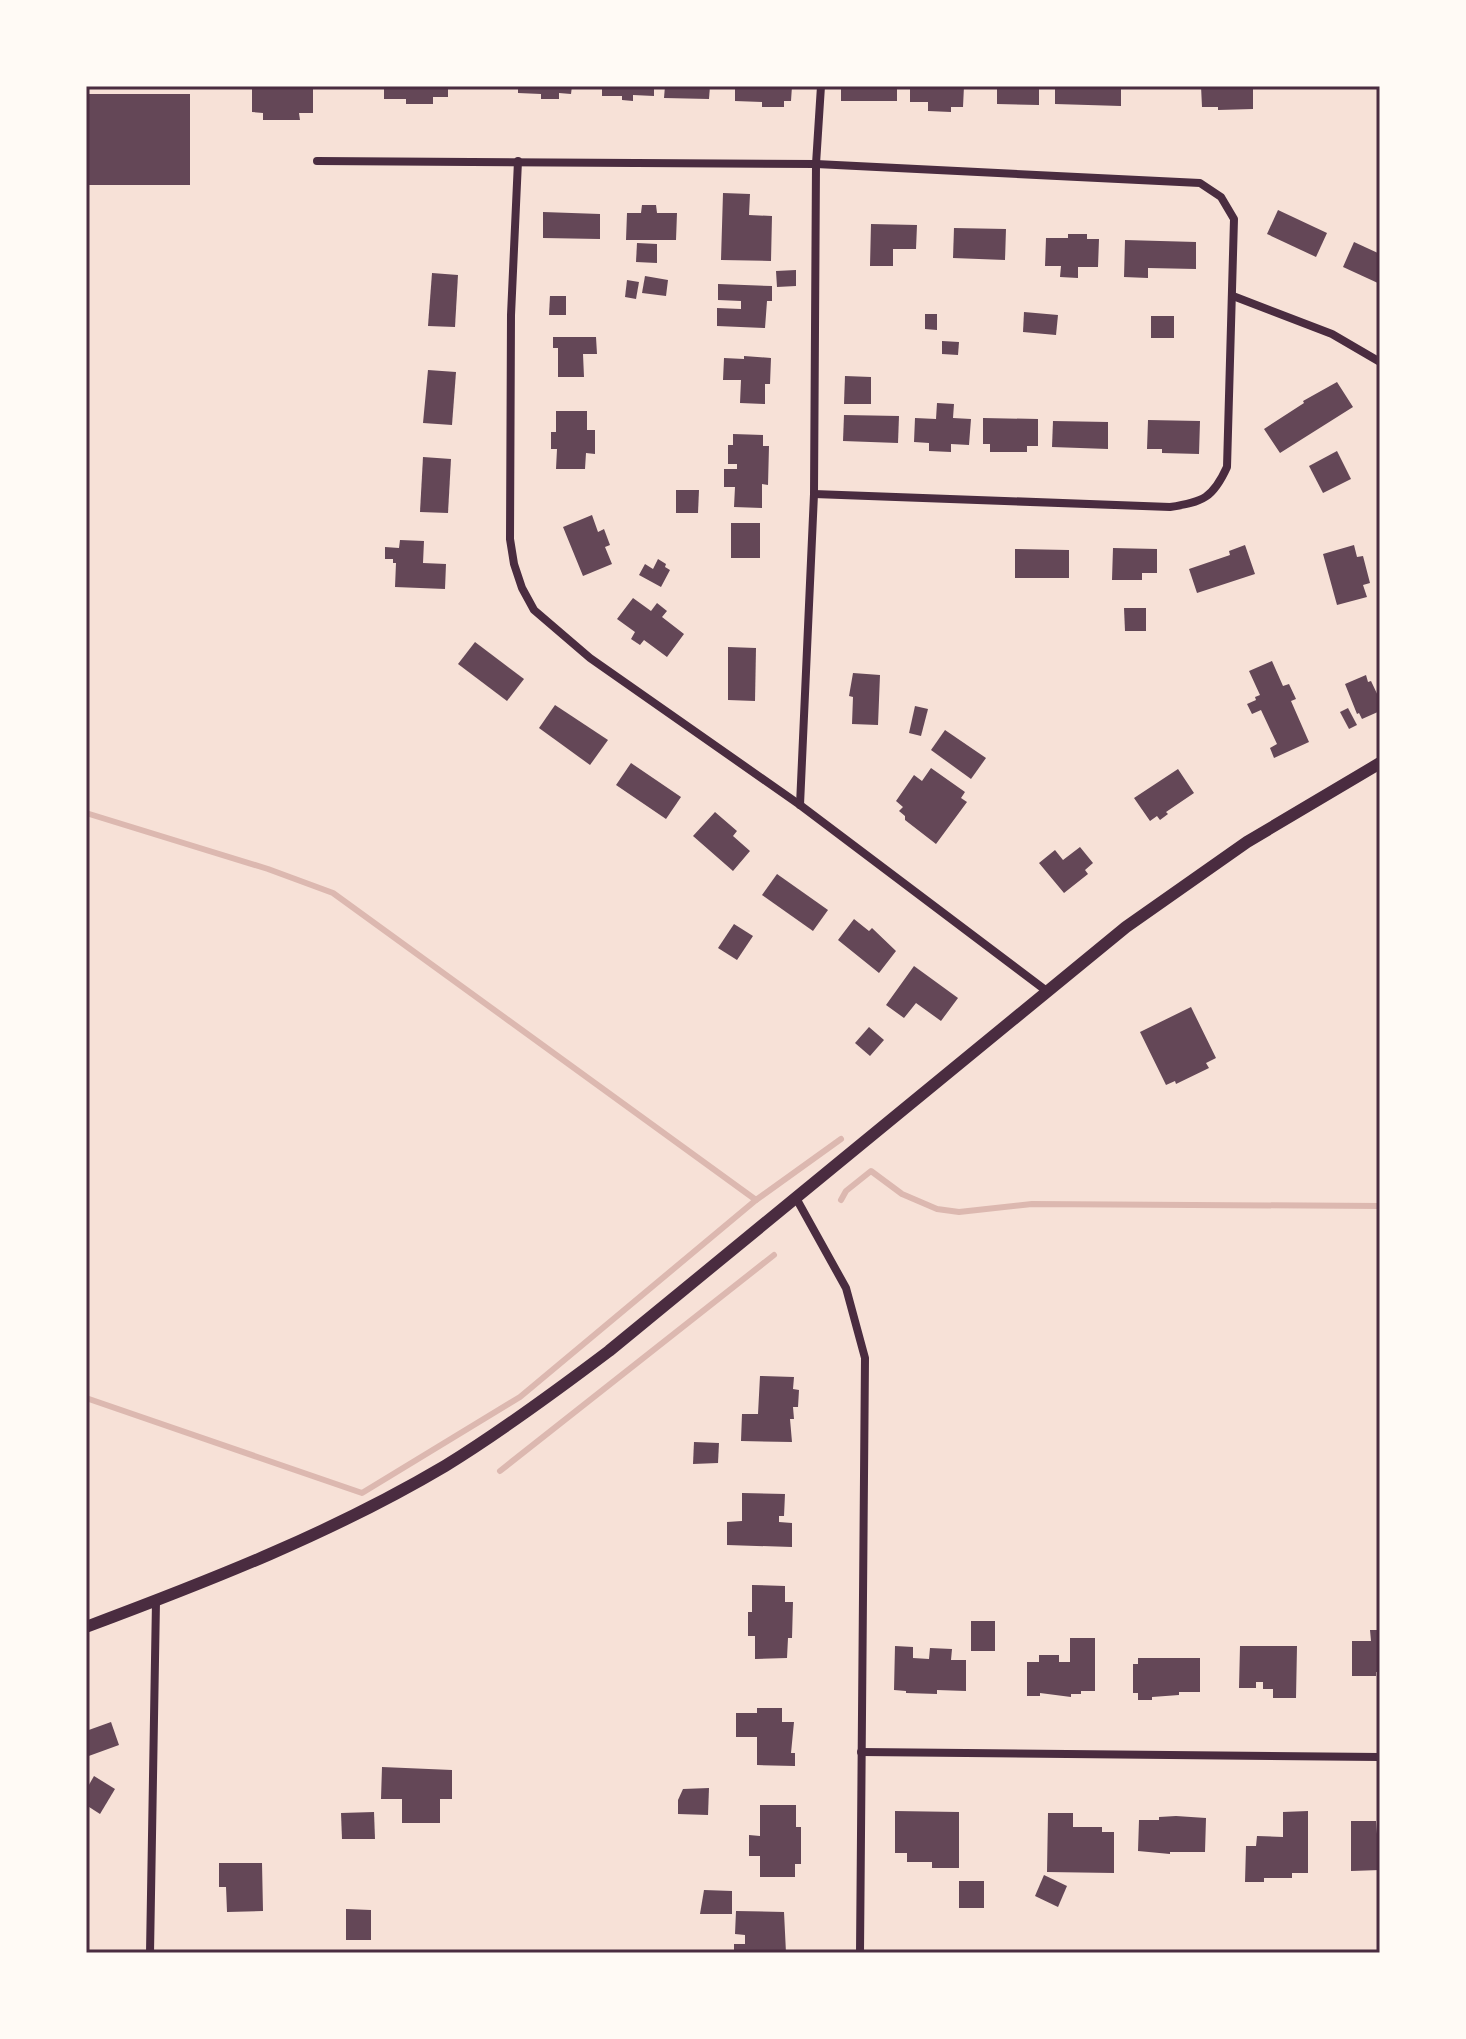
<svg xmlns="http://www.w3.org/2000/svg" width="1466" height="2039" font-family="Signika,sans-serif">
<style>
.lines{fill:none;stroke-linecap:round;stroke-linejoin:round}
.stream{stroke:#dcb8b0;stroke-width:6}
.building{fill:#644757}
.minor{stroke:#4a2c40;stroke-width:8}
.tertiary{stroke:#4a2c40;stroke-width:12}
.neatline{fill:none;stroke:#4a2c40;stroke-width:3}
</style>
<rect width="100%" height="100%" fill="#f7e1d7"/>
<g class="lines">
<g class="stream">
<polyline points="86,813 268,869 333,893 756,1200 841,1139"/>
<polyline points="841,1200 846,1191 871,1171 902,1194 937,1209 959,1212 1032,1204 1380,1206"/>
<polyline points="86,1398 362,1493 520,1397 756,1200"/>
<polyline points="500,1471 774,1255"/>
</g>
</g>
<g class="building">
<polygon points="384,86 448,86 448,97 433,97 433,104 406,104 406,99 384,99"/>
<polygon points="518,86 572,86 571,94 559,93 559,99 541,99 541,94 518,93"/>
<polygon points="602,86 654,86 654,96 633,95 633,101 622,100 622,96 602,96"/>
<polygon points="665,86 710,86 709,99 664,98"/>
<polygon points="735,86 792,86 791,101 784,101 784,107 762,107 762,102 735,101"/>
<rect x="841" y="86" width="56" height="15"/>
<polygon points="910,86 964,86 963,107 951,107 951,112 928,111 928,102 910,102"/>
<polygon points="997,86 1039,86 1039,105 997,104"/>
<polygon points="1055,86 1121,86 1121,106 1055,104"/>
<polygon points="1201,86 1253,86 1253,109 1218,110 1218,107 1202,107"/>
<polygon points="252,87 313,88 313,113 299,113 300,120 263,120 263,113 252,112"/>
<rect x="86" y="94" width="104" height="91"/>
<polygon points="723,193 750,194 749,215 772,216 771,261 721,260"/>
<polygon points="642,205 656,205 657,213 677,213 676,240 626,240 627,213 641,213"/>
<polygon points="1278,210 1327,233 1316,257 1267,234"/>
<polygon points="543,212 600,214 600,239 543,238"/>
<polygon points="871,224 917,225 916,249 893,249 893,266 870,266"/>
<polygon points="954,228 1006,229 1005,260 953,258"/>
<polygon points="1068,234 1087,234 1087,239 1099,239 1098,267 1078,267 1078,278 1060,277 1061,266 1045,266 1046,238 1068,238"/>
<polygon points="1125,240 1196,242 1196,269 1148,268 1148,278 1124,277"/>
<polygon points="1354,242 1380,254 1380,284 1343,267"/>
<polygon points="637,243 657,244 657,263 636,262"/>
<polygon points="796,270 796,286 777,287 776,271"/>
<polygon points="432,273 458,275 455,327 428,326"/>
<polygon points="645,276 668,280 666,296 642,293"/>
<polygon points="627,280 639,282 636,299 625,297"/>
<polygon points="718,284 772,286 772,301 767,301 765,328 717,326 717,308 741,309 741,301 718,300"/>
<polygon points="550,296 566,296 566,315 549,315"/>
<polygon points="1024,312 1058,315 1056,335 1023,332"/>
<polygon points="925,314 937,314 937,330 925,329"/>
<rect x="1151" y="316" width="23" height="22"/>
<polygon points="553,337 596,337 597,354 583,354 584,377 558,377 558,348 553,348"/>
<polygon points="942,341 959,342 958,355 942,354"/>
<polygon points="744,356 771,358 770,384 765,384 765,404 740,403 741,380 723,380 724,358 744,359"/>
<polygon points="428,370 456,372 452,425 423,423"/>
<polygon points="845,376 871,377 871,404 844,404"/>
<polygon points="1337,382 1353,407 1280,453 1264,429 1304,403 1303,401"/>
<polygon points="937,403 954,404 953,418 971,419 969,445 951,444 951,452 929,451 929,443 914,442 915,418 936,419"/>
<polygon points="556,411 587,411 587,430 595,430 595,454 586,453 585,469 556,469 557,449 551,449 551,432 556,432"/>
<polygon points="844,415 899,416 898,443 843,441"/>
<polygon points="983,418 1038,419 1038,446 1027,446 1027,452 990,452 990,444 983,444"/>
<polygon points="1148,420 1200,421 1199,454 1162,453 1162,449 1147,449"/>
<polygon points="1053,421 1108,422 1108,449 1052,447"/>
<polygon points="733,434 763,435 763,446 769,446 768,485 762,484 762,508 734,507 735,487 724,487 724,469 737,469 737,464 728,464 728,445 733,445"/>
<polygon points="1337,451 1351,479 1323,493 1309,466"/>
<polygon points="423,457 451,459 448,513 420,512"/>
<polygon points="676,490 699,490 698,513 676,513"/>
<polygon points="592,515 598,532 604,529 610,545 605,547 612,564 583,576 563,527"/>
<rect x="731" y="523" width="29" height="35"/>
<polygon points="400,540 424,541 423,563 446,564 445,589 395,587 396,563 393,563 393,559 385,559 385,547 399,548"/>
<polygon points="1245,545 1255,574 1197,593 1189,569 1230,555 1229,551"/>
<polygon points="1354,545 1357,557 1363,556 1370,583 1363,585 1367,597 1337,605 1323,554"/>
<polygon points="1113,548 1157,549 1157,573 1142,573 1142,580 1112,580"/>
<polygon points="1015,549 1069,550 1069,578 1015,578"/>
<polygon points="658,559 666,564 665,567 670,570 661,587 639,575 645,564 653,569"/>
<polygon points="633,598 651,611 657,603 667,611 662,617 684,634 667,657 644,640 640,645 631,639 635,632 617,619"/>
<polygon points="1124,608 1146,608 1146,631 1125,631"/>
<polygon points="475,642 524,679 507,701 458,664"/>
<polygon points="728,647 756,648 755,701 728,700"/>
<polygon points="1272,661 1283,686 1289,684 1296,699 1291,701 1309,742 1274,758 1270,748 1277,744 1261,710 1252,714 1247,704 1256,700 1255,697 1260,695 1249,671"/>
<polygon points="853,673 880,675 878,725 852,724 853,697 849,696"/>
<polygon points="1366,675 1368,682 1371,681 1380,700 1380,711 1362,719 1359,713 1357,714 1345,684"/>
<polygon points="555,705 608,740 590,765 539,728"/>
<polygon points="915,706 928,709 921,736 909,733"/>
<polygon points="1348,708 1357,725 1349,729 1340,712"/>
<polygon points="945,730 986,758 971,779 931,750"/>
<polygon points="631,763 681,797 666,819 616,785"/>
<polygon points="931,768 965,792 961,798 967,802 936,844 905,820 905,816 899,811 903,807 896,801 914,775 922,781"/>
<polygon points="1178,769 1194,793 1166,812 1168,814 1160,820 1157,816 1150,821 1134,798"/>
<polygon points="715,812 737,831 733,836 750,851 733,871 693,836"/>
<polygon points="1080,847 1093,863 1085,870 1088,874 1064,893 1039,863 1055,850 1063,860"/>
<polygon points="777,874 828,910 813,931 762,895"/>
<polygon points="854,919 869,931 872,928 896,951 879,973 838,940"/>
<polygon points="734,924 753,936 737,960 718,948"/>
<polygon points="914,966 958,998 941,1021 916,1003 904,1018 886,1005"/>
<polygon points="1191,1007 1216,1058 1206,1063 1209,1068 1176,1084 1175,1081 1166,1085 1140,1032"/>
<polygon points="869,1027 884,1040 870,1056 855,1043"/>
<polygon points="760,1376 794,1377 793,1389 799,1390 798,1407 793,1407 794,1419 790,1419 792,1442 741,1441 742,1414 758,1414"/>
<polygon points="694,1442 719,1443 718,1463 693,1464"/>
<polygon points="742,1493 785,1494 784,1516 779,1516 779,1522 792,1523 792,1547 727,1545 727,1522 742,1521"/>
<polygon points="752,1585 785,1586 785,1602 793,1602 792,1638 788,1638 787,1658 755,1659 755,1636 748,1636 748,1612 752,1612"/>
<rect x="971" y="1621" width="24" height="30"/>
<polygon points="1370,1630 1380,1630 1380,1672 1376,1672 1376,1676 1352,1676 1352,1641 1371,1641"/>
<polygon points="1070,1638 1095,1638 1095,1691 1081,1691 1081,1694 1071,1694 1071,1697 1040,1693 1040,1696 1027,1696 1027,1662 1039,1662 1039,1655 1059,1655 1059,1662 1070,1662"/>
<polygon points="895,1646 913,1647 913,1658 929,1659 930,1648 952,1649 951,1660 966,1660 966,1691 937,1690 937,1694 906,1693 906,1691 894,1690"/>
<polygon points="1240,1646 1297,1646 1296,1698 1273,1698 1273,1689 1263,1689 1263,1682 1256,1682 1256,1688 1239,1688"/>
<polygon points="1138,1658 1200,1658 1200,1692 1179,1692 1179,1695 1152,1697 1152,1700 1138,1700 1138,1693 1133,1693 1133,1664 1138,1664"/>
<polygon points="757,1708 782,1708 782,1722 794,1722 791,1753 795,1753 795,1766 757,1765 757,1737 736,1737 736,1713 757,1713"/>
<polygon points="111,1722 119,1745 86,1757 86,1731"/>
<polygon points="382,1767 452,1770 452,1799 440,1799 440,1823 402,1823 402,1799 381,1799"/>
<polygon points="94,1776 115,1789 100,1814 86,1805 86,1790"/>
<polygon points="709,1788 708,1815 678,1814 678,1800 683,1789"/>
<polygon points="760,1805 796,1805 796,1827 801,1827 801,1864 795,1864 795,1877 760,1877 760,1856 749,1856 749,1835 760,1836"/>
<polygon points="895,1811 959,1812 959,1868 932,1868 932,1862 907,1862 907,1853 895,1853"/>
<polygon points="1308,1811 1308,1873 1292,1873 1292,1878 1264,1878 1264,1882 1245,1882 1246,1846 1256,1846 1257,1836 1283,1837 1283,1812"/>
<polygon points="374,1812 375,1839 342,1839 341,1813"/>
<polygon points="1048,1813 1073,1813 1073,1827 1102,1827 1102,1832 1114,1832 1114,1873 1047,1872"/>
<polygon points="1176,1816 1206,1818 1205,1852 1170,1852 1170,1854 1138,1851 1139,1820 1159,1820 1159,1817"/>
<polygon points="1351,1821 1376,1821 1377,1834 1380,1834 1380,1870 1351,1871"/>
<polygon points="219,1863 262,1863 263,1911 227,1912 226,1887 219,1887"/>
<polygon points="1044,1875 1067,1886 1058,1907 1035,1896"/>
<rect x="959" y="1881" width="25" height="27"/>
<polygon points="704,1890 732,1891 732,1914 700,1914"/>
<polygon points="346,1909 371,1910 371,1940 346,1940"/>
<polygon points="736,1911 784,1912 786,1953 734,1953 734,1944 745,1944 745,1935 735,1934"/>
</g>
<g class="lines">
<g class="minor">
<path d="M 317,161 L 816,164 L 1200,183 L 1221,197 L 1234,219 L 1227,467 C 1213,498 1203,502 1170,507 L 814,494"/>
<polyline points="518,161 511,315 510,539 514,564 522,588 534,610 590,658 800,805 1048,992"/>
<polyline points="1233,296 1332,334 1380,362"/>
<polyline points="800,805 814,494 816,164 821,86"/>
<polyline points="796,1198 846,1288 865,1358 860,1953"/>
<polyline points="861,1752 1380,1757"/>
<polyline points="150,1953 156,1601"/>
</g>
<path class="tertiary" d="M 86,1627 C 209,1581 332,1533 445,1466 C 502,1431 556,1391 609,1351 L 1126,927 L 1247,842 L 1380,763"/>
</g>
<rect width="1466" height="2039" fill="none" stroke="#fffaf5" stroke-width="176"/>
<rect x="88" y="88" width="1290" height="1863" class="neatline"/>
</svg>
